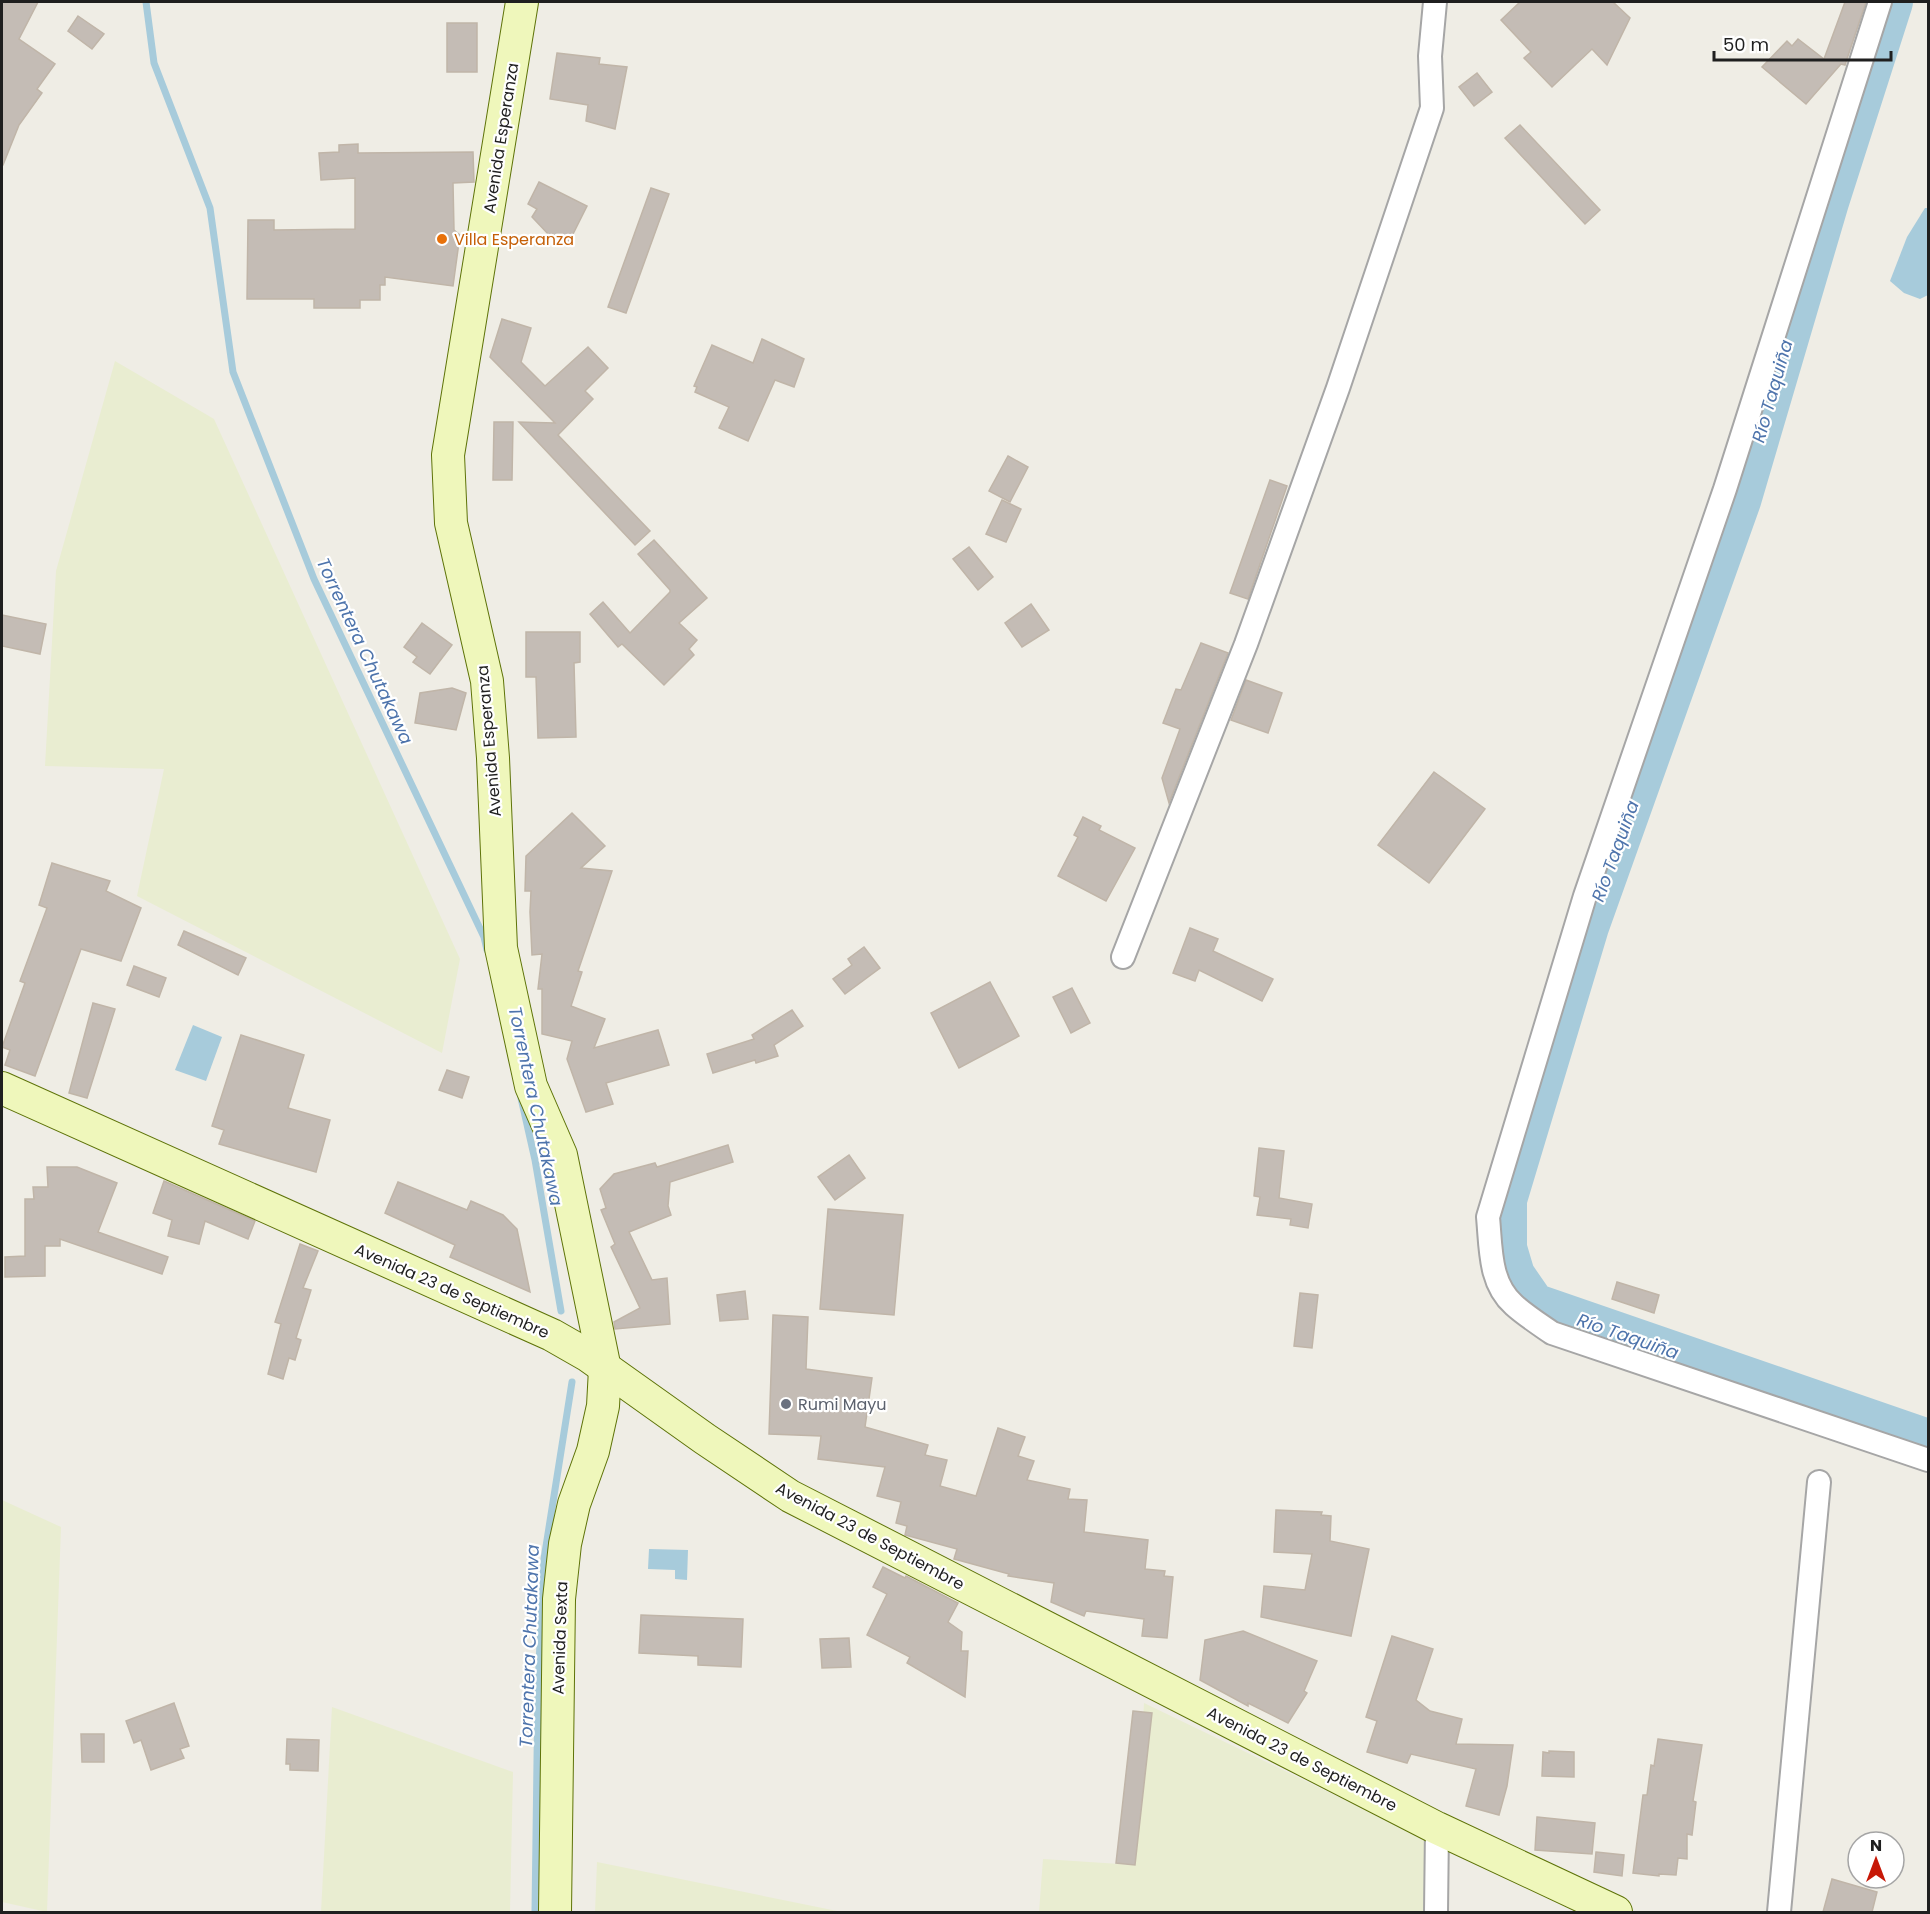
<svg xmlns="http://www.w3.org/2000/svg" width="1930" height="1914" font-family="Poppins,sans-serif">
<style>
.farmland{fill:#e9edd1}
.water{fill:#a7cbdb}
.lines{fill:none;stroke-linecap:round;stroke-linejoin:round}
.stream{stroke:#a7cbdb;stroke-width:7}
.river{stroke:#a7cbdb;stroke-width:42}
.building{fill:#c4bcb5;stroke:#c0b5a8;stroke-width:1.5}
.street-casing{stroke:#a6a6a6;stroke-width:26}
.secondary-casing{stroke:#5e7308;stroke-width:34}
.street{stroke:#fff;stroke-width:22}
.secondary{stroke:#eff7bb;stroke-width:32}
.food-dot{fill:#e8710a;stroke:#fff;stroke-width:2}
.worship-dot{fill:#6b7280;stroke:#fff;stroke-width:2}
.labels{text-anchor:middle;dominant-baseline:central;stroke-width:4.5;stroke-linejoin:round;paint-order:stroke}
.street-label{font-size:16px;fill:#1f1f1f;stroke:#fff}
.food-label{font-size:16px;fill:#c56008;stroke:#fff;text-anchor:start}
.worship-label{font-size:16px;fill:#5b616d;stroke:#fff;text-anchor:start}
.water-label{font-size:18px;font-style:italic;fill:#4e74ac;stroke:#fff}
</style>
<rect width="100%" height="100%" fill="#efede5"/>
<g class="farmland">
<polygon points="115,361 214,419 460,959 442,1053 137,896 164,769 45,766 56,571"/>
<polygon points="2,1500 61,1527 47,1912 2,1902"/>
<polygon points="1144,1703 1434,1843 1433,1912 1039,1912 1043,1859 1135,1865"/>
<polygon points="332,1707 513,1772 510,1912 321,1912"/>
<polygon points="597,1862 842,1912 595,1912"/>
</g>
<g class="water">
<polygon points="1925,208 1928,208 1928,295 1920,299 1904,293 1890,281 1907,237"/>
<polygon points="193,1025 222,1037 206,1081 175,1070"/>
<polygon points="649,1549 688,1550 687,1580 675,1579 675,1570 648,1569"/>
</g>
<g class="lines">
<g class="stream">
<polyline points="146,2 154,63 210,208 233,372 314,579 484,937 487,950"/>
<polyline points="521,1098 535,1160 561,1311"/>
<polyline points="535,1912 538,1685 544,1559 572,1382"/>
</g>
<polyline class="river" points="1892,2 1828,202 1740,501 1588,927 1506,1200 1506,1248 1514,1275 1534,1304 1928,1440"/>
</g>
<g class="building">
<polygon points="2,2 38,2 19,39 55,64 37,89 42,93 19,125 3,165 2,165"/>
<polygon points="1520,2 1613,2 1630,18 1607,65 1592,49 1552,87 1524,58 1531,52 1501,20"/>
<polygon points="1845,2 1866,2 1845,65 1841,64 1806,104 1762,67 1787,41 1792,46 1798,39 1824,59"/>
<polygon points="78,16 104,34 92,49 68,31"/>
<rect x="447" y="23" width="30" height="49"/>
<polygon points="557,53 600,58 599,64 627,67 615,129 586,121 588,105 550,99"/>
<polygon points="1477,73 1492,92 1474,106 1459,87"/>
<polygon points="1520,125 1600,210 1585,224 1505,138"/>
<polygon points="358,144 358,153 473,152 474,182 453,183 454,230 460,235 453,286 385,277 385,285 380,285 380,300 360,300 360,308 314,308 314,299 247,299 248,220 274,220 274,230 355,229 355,178 321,180 319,153 339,152 339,145"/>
<polygon points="539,182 587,206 568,244 548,234 532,217 537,209 528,204"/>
<polygon points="651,188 669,194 626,313 608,307"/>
<polygon points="502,319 531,328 521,362 545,386 588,347 608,368 585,391 593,399 558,435 650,531 635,545 519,422 555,423 490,357"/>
<polygon points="762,339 804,359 794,387 775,380 748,441 719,428 729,407 695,392 697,387 694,386 712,345 753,363"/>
<polygon points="494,422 513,422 512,480 493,480"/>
<polygon points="1008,456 1028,467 1010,502 989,491"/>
<polygon points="1270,480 1287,486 1248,599 1230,593"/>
<polygon points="1002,500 1021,509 1006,542 986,534"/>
<polygon points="654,540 707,598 679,623 697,640 689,649 694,655 664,685 622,644 618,647 590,614 603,602 630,633 670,592 670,590 638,554"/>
<polygon points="969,547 993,577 978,590 953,559"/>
<polygon points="1031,604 1049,630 1022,647 1005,623"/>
<polygon points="2,615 46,624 40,654 2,646"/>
<polygon points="422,623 452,645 430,674 413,662 417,657 404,647"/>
<polygon points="526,632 580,632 580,662 574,663 576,737 538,738 536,677 526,677"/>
<polygon points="1201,643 1228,653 1169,803 1162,778 1180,729 1163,723 1176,689 1181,690"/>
<polygon points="1246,680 1282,693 1268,733 1231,720"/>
<polygon points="452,688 466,693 456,730 415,723 420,693"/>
<polygon points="1434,772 1485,809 1429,883 1378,845"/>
<polygon points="572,813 605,846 581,868 612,871 578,971 582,972 571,1006 605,1019 594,1048 658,1030 669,1065 606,1083 613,1104 586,1112 567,1059 572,1041 542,1034 542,989 538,989 542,954 532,955 530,912 531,891 525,891 526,856"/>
<polygon points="1083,817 1101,826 1099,830 1135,848 1106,901 1058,876 1078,837 1074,835"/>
<polygon points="52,863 110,881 106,891 141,908 121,961 81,949 35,1076 5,1065 10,1050 2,1047 25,983 20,981 47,908 39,905"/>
<polygon points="1190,928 1218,939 1213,951 1273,979 1262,1001 1199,970 1195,981 1173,973"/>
<polygon points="184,931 246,958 238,975 178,945"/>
<polygon points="864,947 880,968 845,994 833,979 852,965 848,959"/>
<polygon points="134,966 166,978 159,997 127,985"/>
<polygon points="990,982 1019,1036 959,1068 931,1013"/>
<polygon points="1072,988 1090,1023 1071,1033 1053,997"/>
<polygon points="93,1003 115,1009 87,1098 69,1093"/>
<polygon points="792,1010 803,1026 774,1045 778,1056 756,1063 755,1060 713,1073 707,1054 754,1039 752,1035"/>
<polygon points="241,1035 304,1055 288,1108 330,1120 316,1172 219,1144 224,1130 212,1126"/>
<polygon points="447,1070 469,1077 462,1098 439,1090"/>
<polygon points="728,1145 733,1162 670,1182 668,1206 671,1215 629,1232 652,1280 667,1278 670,1324 615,1329 614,1322 640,1308 611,1247 615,1244 601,1210 606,1208 600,1189 614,1174 655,1163 657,1167"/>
<polygon points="1259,1148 1284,1151 1279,1198 1312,1204 1308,1228 1290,1225 1291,1219 1257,1215 1260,1197 1254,1196"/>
<polygon points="849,1155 865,1178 835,1200 818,1177"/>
<polygon points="47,1167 77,1167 117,1183 98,1232 168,1257 162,1274 60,1239 60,1246 45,1246 45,1276 5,1277 5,1257 25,1256 25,1199 34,1199 33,1187 48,1187"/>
<polygon points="164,1181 255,1221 248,1239 205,1221 199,1244 168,1236 172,1220 153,1213"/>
<polygon points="398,1182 467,1210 471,1201 503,1215 517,1229 530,1292 450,1257 455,1245 385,1213"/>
<polygon points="828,1209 903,1215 894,1315 820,1309"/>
<polygon points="300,1244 318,1251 303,1288 311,1290 296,1338 301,1340 295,1360 289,1358 283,1379 268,1374 281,1324 275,1322"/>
<polygon points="1617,1282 1659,1295 1654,1313 1612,1299"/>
<polygon points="745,1291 748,1319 720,1321 717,1295"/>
<polygon points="1300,1293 1318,1295 1312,1348 1294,1346"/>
<polygon points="773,1315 808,1317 806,1369 872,1378 865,1427 928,1445 925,1455 947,1460 940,1486 976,1496 998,1428 1025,1437 1018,1456 1034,1461 1027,1480 1070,1489 1068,1499 1087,1500 1084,1532 1148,1540 1145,1569 1165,1571 1164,1576 1173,1577 1167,1638 1142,1636 1144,1619 1086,1611 1084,1616 1051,1602 1054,1583 1008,1576 1009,1574 954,1559 957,1549 905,1535 907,1526 896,1523 901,1502 877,1496 885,1467 818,1459 821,1436 769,1434"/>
<polygon points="1276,1510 1322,1512 1321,1515 1331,1516 1330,1541 1369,1549 1351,1636 1261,1617 1264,1586 1305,1590 1312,1554 1274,1552"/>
<polygon points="883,1567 905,1578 906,1576 958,1603 948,1622 962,1632 961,1651 968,1651 965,1697 907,1663 910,1657 867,1635 887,1594 873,1587"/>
<polygon points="641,1615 743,1619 741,1667 698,1665 698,1656 639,1653"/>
<polygon points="1243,1631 1317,1661 1304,1691 1307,1693 1288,1723 1248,1703 1248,1706 1200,1680 1205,1640"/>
<polygon points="1392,1636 1433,1649 1416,1700 1430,1711 1462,1719 1456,1744 1513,1745 1507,1786 1499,1815 1466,1806 1476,1769 1411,1754 1407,1763 1367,1752 1377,1721 1366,1717"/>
<polygon points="849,1638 851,1667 822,1668 820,1639"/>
<polygon points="174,1703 189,1746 180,1749 184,1758 151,1770 141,1740 134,1743 126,1721"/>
<polygon points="1133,1711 1152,1713 1135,1865 1116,1863"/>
<polygon points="81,1734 104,1734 104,1762 82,1762"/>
<polygon points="287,1739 319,1740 318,1771 290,1770 290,1764 286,1764"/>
<polygon points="1658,1739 1702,1745 1693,1801 1696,1802 1692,1835 1687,1834 1687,1859 1678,1858 1676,1875 1659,1874 1659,1876 1633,1873 1643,1795 1647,1795 1651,1765 1654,1766"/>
<polygon points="1549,1751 1574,1752 1574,1777 1542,1776 1543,1752 1549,1753"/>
<polygon points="1537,1817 1595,1823 1592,1854 1535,1850"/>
<polygon points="1596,1852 1624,1855 1622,1876 1594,1872"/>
<polygon points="1832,1879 1877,1892 1872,1912 1823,1912"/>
</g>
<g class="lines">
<defs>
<g id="street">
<path d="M 1880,2 L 1725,489 L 1585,896 L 1488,1217 C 1491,1248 1489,1283 1514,1305 C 1525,1315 1539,1324 1552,1333 L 1928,1460"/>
<polyline points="1123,957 1246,644 1338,388 1432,108 1430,56 1435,2"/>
<polyline points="1436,1912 1437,1828"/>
<polyline points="1779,1912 1819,1482"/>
</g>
<g id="secondary">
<polyline points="522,2 448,455 451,523 487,681 493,758 501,948 531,1086 561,1155 605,1369 603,1406 593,1451 574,1504 565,1544 559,1599 555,1912"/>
<polyline points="2,1088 552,1335 587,1355 705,1439 790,1496 1437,1828 1616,1912"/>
</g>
</defs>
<use href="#street" class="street-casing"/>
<use href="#secondary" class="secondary-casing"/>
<use href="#street" class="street"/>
<use href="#secondary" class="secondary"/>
</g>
<circle class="food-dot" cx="442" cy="239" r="6"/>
<circle class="worship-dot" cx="786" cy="1404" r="6"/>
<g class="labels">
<g class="street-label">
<text transform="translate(501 138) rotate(-81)">Avenida Esperanza</text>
<text transform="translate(489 741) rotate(-95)">Avenida Esperanza</text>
<text transform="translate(452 1291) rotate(24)">Avenida 23 de Septiembre</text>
<text transform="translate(870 1536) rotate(28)">Avenida 23 de Septiembre</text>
<text transform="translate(560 1638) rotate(-88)">Avenida Sexta</text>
<text transform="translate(1302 1759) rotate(27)">Avenida 23 de Septiembre</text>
</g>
<g class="food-label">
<text x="454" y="239">Villa Esperanza</text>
</g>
<g class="worship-label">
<text x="798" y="1404">Rumi Mayu</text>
</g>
<g class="water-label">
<text transform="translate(1772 391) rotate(-74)">Río Taquiña</text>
<text transform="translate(365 651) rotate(65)">Torrentera Chutakawa</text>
<text transform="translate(1615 851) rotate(-70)">Río Taquiña</text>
<text transform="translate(536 1106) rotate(78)">Torrentera Chutakawa</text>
<text transform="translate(1628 1336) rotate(19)">Río Taquiña</text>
<text transform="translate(529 1646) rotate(-88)">Torrentera Chutakawa</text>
</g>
</g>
<rect width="1930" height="1914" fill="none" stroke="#1f1f1f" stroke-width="6"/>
<g transform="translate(1876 1860)"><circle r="28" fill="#ffffff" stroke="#a5a5a5" stroke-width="1.5"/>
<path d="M0-4.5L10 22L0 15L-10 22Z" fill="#c71807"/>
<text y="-9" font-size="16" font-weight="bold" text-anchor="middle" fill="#1f1f1f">N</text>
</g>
<path d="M1714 51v9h177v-9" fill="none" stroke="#1f1f1f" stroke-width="3"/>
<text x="1723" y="51" font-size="18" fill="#1f1f1f" stroke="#ffffff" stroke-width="4.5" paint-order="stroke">50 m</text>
</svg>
